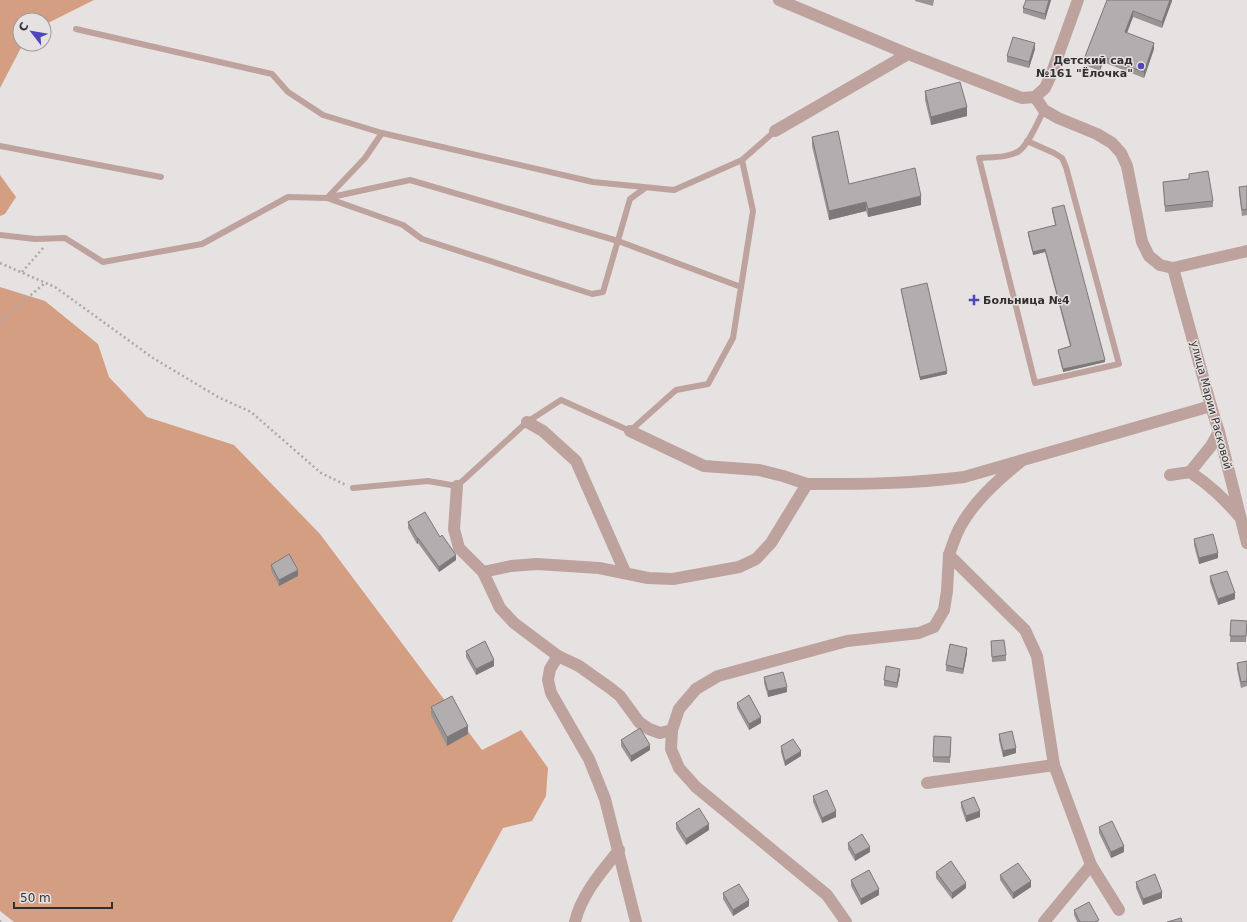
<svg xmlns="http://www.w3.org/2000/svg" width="1247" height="922" font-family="'DejaVu Sans',sans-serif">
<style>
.forest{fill:#d49e83}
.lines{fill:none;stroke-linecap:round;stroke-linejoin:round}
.path{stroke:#aca8a8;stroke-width:2.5;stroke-dasharray:2 3;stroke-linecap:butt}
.service{stroke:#bea29d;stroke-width:6}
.minor{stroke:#bea29d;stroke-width:12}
.wall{fill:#999596}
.shaded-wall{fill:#7d797a}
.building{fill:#b2adaf;stroke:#7d797a}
.poi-dot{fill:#4f45bc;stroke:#e7e2e2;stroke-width:1.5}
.labels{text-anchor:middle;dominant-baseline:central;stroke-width:3;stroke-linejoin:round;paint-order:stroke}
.poi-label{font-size:11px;font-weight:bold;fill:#312f2f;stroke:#e7e2e2;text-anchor:end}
.street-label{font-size:11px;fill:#312f2f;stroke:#e7e2e2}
</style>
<rect width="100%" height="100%" fill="#e7e2e2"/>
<g class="forest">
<polygon points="0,0 94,0 44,25 44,20 20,20 20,44 23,44 0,88"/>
<polygon points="0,175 16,197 5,214 0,216"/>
<polygon points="0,287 45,301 98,344 109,377 147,417 234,445 320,534 482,750 521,730 548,768 546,796 532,821 503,828 452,922 14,922 0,911"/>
</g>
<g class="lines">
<g class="path">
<polyline points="0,263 55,287 153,358 218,397 251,412 321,473 346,485"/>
<polyline points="22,272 44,247"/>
<polyline points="0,321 45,283"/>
<polyline points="0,921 1,922"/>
</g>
<g class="service">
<polyline points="76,29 272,74 288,92 323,115 382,133 593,182 674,190 742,160"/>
<path d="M 1027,141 L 1054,153 L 1062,158 L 1066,167 L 1119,364 L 1035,383 L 979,158 C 991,157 1009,158 1019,151 C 1029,144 1038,121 1044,110"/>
<polyline points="0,146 161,177"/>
<polyline points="327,198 410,180 618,241 741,287"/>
<polyline points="327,198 365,158 382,133"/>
<polyline points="0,235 35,239 65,238 103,262 202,244 288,197 327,198 403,225 422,239 592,294 603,292 630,199 645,188"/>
<polyline points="353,488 428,481 457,486 527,422 561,400 630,431 676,390 708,384 733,338 753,211 742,160 775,131"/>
</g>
<g class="minor">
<polyline points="779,0 908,54"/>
<polyline points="1035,97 1044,110 1058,118 1097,134 1112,143 1121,153 1127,166 1142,242 1149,256 1160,265 1173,268 1247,251"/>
<polyline points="775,131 908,54 1022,98 1035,97 1045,88 1051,75 1078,0"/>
<polyline points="1173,268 1211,406 1219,432 1247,543"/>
<polyline points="527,422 543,431 576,461 625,572"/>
<polyline points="630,431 704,466 759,470 783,476 807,484"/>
<polyline points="1190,472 1211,446 1219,432"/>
<path d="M 1170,475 L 1190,472 C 1211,486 1223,498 1239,516"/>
<polyline points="457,486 454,529 459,548 483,572 500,608 514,623 558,656 579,666 610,688 620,696 639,722 649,729 660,733 672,730"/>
<path d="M 949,555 C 952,546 955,537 959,529 C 973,502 997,481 1020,462"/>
<path d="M 483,572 L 511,566 L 537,564 L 599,568 L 648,578 L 673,579 L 739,567 L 756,559 L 771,543 L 807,484 C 859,484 911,484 964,477 L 1211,406"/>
<polyline points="558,656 550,669 548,680 551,693 589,759 605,799 636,922"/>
<polyline points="927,783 1054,765"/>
<polyline points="1091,865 1119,910"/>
<path d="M 575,922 C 581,895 602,871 619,850"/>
<polyline points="846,922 827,895 696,787 679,768 671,749 672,730 679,709 696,689 718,676 847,641 919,633 934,627 944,610 947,591 949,555 1025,630 1037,656 1054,765 1091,865 1044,922"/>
</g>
</g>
<g class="wall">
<polygon points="915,0 934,0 933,6 915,1"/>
<polygon points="1051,0 1045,20 1023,13 1023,8"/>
<polygon points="1107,0 1172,0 1162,28 1133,17 1127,33 1154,49 1144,78 1103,62 1100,71 1084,65 1084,59"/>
<polygon points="1035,49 1029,68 1007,62 1007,56"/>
<polygon points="925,91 967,116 931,125 925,100"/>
<polygon points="812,137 849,184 921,205 868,217 866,211 829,220 812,146"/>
<polygon points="1189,174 1213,201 1213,207 1165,212 1163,182 1189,179"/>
<polygon points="1247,186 1247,215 1242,216 1239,193 1239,187"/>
<polygon points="1052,208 1105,362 1063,372 1058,352 1058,350 1070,346 1045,252 1033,255 1028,235 1028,232 1055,225 1052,211"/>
<polygon points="901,289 947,374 920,380 901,291"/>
<polygon points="408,522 440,537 456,560 439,572 418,543 417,544 408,528"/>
<polygon points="1194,539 1218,558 1199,564 1194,545"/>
<polygon points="271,565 298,576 279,586 271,570"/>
<polygon points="1210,576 1235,599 1218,605 1210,582"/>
<polygon points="1231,620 1247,621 1246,642 1230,642"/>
<polygon points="991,641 1006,655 1006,661 992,662"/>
<polygon points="466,651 494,666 476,675 466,657"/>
<polygon points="967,653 963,674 946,671 946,665"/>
<polygon points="1247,661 1247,686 1241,688 1237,669 1237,663"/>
<polygon points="900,674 897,688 884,686 884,680"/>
<polygon points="764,677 787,692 768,697 764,683"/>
<polygon points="737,703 761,723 749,730 737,708"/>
<polygon points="431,707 468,734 447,746 431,715"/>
<polygon points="999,734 1016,753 1003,757 999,740"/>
<polygon points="621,740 650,750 631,762 621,746"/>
<polygon points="951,743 950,763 933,762 933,757"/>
<polygon points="781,746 801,756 785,766 781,752"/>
<polygon points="813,796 836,817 822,823 813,802"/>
<polygon points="961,802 980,817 966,822 961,807"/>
<polygon points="676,823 709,830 686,845 676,829"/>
<polygon points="1099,827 1124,852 1111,858 1099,833"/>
<polygon points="848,843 870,852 855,861 848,849"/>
<polygon points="936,872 966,888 952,899 936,878"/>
<polygon points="1000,875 1031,887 1013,899 1000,880"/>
<polygon points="851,880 879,895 861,905 851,886"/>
<polygon points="1136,882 1162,898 1143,905 1136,888"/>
<polygon points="723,893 749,906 733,916 723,899"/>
<polygon points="1074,910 1099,922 1077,922 1074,915"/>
</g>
<g class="shaded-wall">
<polygon points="1049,0 1051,0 1045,20 1045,14"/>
<polygon points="1170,0 1172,0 1172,1 1162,28 1162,22"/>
<polygon points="1133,11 1133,17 1125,38 1125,32"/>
<polygon points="1035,43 1035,49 1029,68 1029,62"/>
<polygon points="1154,43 1154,49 1144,78 1144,72"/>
<polygon points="1103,57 1103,62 1100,71 1100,65"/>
<polygon points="967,107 967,116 931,125 931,117"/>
<polygon points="921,196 921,205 868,217 868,209"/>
<polygon points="866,202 866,211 829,220 829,211"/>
<polygon points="1045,249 1045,252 1033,255 1033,252"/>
<polygon points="1105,360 1105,362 1063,372 1063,369"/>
<polygon points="947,371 947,374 920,380 920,377"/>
<polygon points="417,538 418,538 418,543 417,544"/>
<polygon points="1218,553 1218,558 1199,564 1199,558"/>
<polygon points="456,555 456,560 439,572 439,567"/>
<polygon points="298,570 298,576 279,586 279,580"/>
<polygon points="1235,593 1235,599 1218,605 1218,599"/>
<polygon points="967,648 967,653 963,674 963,669"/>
<polygon points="494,660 494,666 476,675 476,669"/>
<polygon points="900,669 900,674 897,688 897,683"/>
<polygon points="787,687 787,692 768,697 768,691"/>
<polygon points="761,717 761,723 749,730 749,724"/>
<polygon points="468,726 468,734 447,746 447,737"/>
<polygon points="650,745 650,750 631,762 631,756"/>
<polygon points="1016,748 1016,753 1003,757 1003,751"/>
<polygon points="801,751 801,756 785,766 785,761"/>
<polygon points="836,811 836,817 822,823 822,818"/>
<polygon points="980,811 980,817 966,822 966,816"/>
<polygon points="709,824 709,830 686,845 686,839"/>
<polygon points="1124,846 1124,852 1111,858 1111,852"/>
<polygon points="870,847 870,852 855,861 855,855"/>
<polygon points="1031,881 1031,887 1013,899 1013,893"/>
<polygon points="966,883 966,888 952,899 952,893"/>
<polygon points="879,889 879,895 861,905 861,899"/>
<polygon points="1162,892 1162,898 1143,905 1143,899"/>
<polygon points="749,900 749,906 733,916 733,910"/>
</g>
<g class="building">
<polygon points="1026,0 1049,0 1045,14 1023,8"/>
<polygon points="1107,0 1170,0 1162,22 1133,11 1125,32 1154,43 1144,72 1103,57 1100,65 1084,59"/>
<polygon points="1013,37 1035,43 1029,62 1007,56"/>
<polygon points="960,82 967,107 931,117 925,91"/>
<polygon points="838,131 849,184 915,168 921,196 868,209 866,202 829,211 812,137"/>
<polygon points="1208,171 1213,201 1165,206 1163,182 1189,179 1189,174"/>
<polygon points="1247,186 1247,209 1242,210 1239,187"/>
<polygon points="1064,205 1105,360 1063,369 1058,350 1071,346 1045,249 1033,252 1028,232 1056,225 1052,208"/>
<polygon points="927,283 947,371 920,377 901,289"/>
<polygon points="425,512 440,537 442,535 456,555 439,567 418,538 417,538 408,522"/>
<polygon points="1213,534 1218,553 1199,558 1194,539"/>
<polygon points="289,554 298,570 279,580 271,565"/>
<polygon points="1227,571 1235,593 1218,599 1210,576"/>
<polygon points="1231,620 1247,621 1246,636 1230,636"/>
<polygon points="1004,640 1006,655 992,657 991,641"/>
<polygon points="485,641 494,660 476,669 466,651"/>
<polygon points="950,644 967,648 963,669 946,665"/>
<polygon points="1247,661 1247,681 1241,682 1237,663"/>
<polygon points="886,666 900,669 897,683 884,680"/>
<polygon points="783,672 787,687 768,691 764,677"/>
<polygon points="749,695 761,717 749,724 737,703"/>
<polygon points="452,696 468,726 447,737 431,707"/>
<polygon points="640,728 650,745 631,756 621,740"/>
<polygon points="1012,731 1016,748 1003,751 999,734"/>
<polygon points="934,736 951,737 950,757 933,757"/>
<polygon points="793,739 801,751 785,761 781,746"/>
<polygon points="827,790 836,811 822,818 813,796"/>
<polygon points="974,797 980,811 966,816 961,802"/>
<polygon points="699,808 709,824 686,839 676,823"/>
<polygon points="1112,821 1124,846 1111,852 1099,827"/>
<polygon points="862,834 870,847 855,855 848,843"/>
<polygon points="951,861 966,883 952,893 936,872"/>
<polygon points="1018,863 1031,881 1013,893 1000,875"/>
<polygon points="869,870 879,889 861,899 851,880"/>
<polygon points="1155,874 1162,892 1143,899 1136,882"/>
<polygon points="739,884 749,900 733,910 723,893"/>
<polygon points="1089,902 1099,920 1095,922 1080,922 1074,910"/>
<polygon points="1181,918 1182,922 1167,922"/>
</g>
<g class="poi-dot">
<circle cx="1141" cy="66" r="4"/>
<path d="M972 294h4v4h4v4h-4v4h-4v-4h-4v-4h4z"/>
</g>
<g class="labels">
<g class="poi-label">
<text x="1133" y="60">Детский сад<tspan x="1133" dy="13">№161 "Ёлочка"</tspan></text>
<text x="983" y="300" text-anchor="start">Больница №4</text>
</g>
<g class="street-label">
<text transform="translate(1211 405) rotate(75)">улица Марии Расковой</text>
</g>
</g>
<g transform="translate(32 32) rotate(301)"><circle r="19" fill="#e7e2e2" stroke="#9e9a9a"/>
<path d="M0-3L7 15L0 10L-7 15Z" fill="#4f45bc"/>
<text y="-6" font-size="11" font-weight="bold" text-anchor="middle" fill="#312f2f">С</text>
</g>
<path d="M14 902v6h98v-6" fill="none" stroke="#312f2f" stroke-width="2"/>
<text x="20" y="902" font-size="12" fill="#312f2f" stroke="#e7e2e2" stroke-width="3" paint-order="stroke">50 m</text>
</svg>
